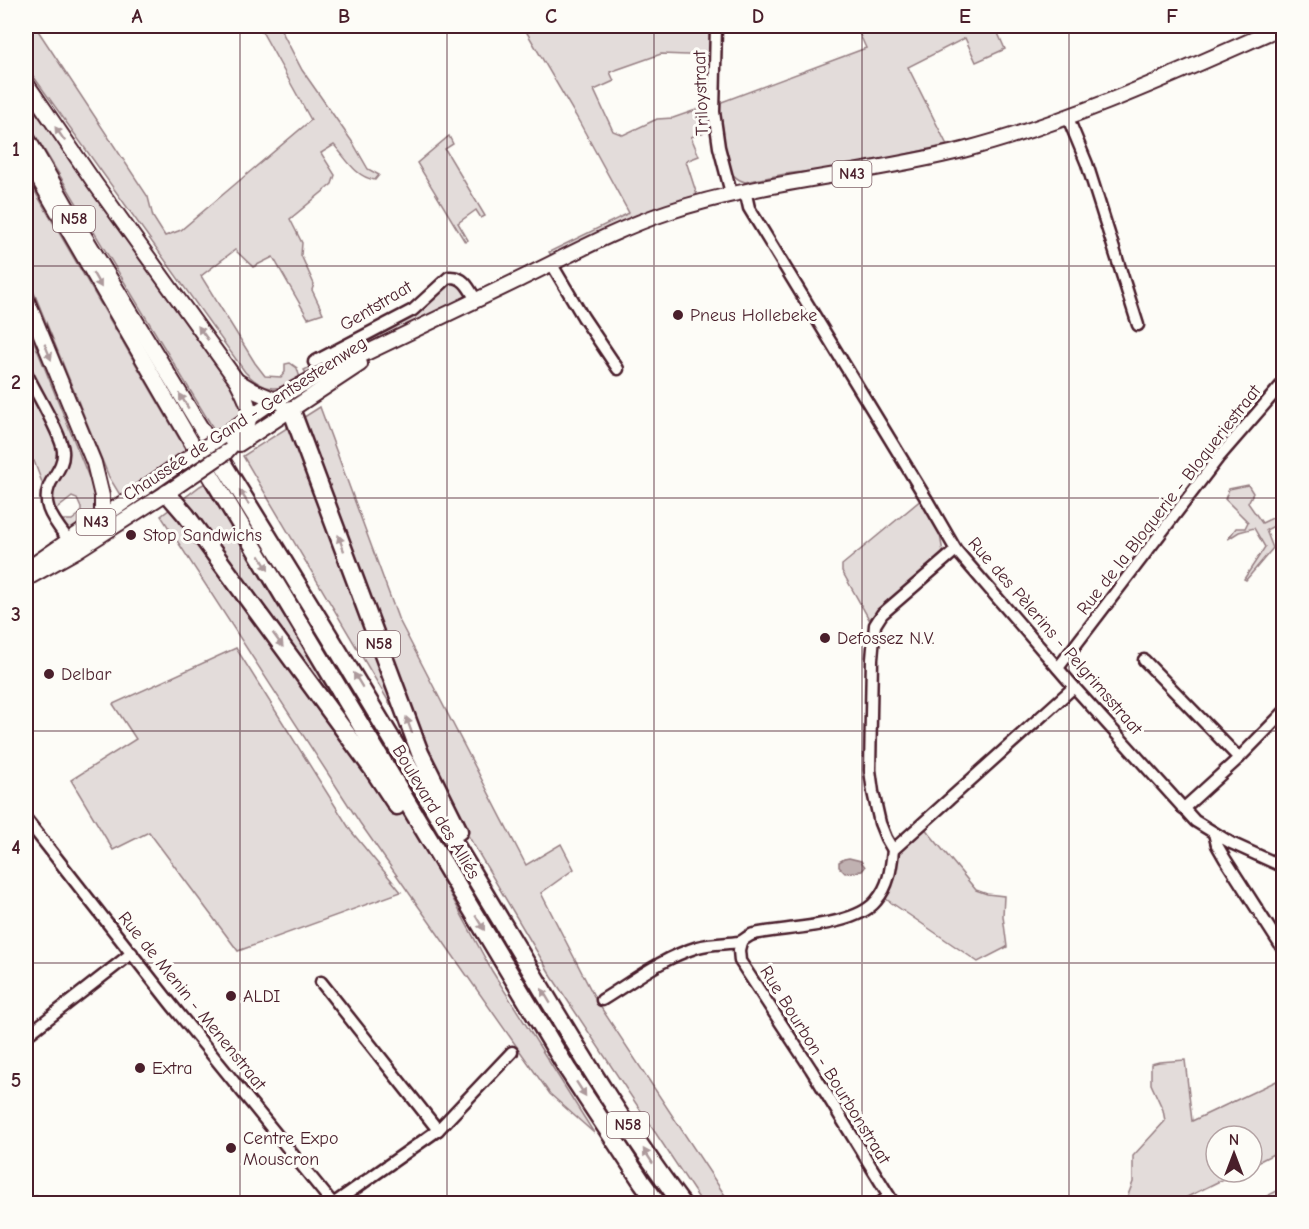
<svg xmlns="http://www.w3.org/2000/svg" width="1309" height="1229" font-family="'Comic Neue',sans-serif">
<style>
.green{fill:#e3dcda;stroke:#967e82;stroke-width:1.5}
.water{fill:#c0b1b1;stroke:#91777b;stroke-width:1.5}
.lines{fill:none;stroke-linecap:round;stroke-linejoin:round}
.minor-casing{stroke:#4a1f2b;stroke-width:15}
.major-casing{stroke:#4a1f2b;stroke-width:18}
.highway-casing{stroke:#4a1f2b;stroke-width:21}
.minor{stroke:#fdfcf7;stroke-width:10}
.major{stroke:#fdfcf7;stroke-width:14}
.highway{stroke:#fdfcf7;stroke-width:16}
.major-bridge-casing{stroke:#4a1f2b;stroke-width:18;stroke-linecap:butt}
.major-bridge{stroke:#fdfcf7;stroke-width:14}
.oneway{fill:#ac999b}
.grid{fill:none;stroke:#4a1f2b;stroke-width:1.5;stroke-opacity:0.55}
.poi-dot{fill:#4a1f2b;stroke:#fdfcf7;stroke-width:2}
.labels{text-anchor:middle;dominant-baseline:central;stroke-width:6;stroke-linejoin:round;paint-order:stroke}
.shield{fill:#fdfcf7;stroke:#806168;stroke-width:1.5}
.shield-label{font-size:16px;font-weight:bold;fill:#4a1f2b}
.street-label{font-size:18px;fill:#4a1f2b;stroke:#fdfcf7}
.poi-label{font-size:18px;fill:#4a1f2b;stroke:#fdfcf7;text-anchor:start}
.neatline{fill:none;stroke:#4a1f2b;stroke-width:2}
.grid-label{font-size:20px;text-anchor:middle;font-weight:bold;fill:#4a1f2b}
</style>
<rect width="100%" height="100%" fill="#fdfcf7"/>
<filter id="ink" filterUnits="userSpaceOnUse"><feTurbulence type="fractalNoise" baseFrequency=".0167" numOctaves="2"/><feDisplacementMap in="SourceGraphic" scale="12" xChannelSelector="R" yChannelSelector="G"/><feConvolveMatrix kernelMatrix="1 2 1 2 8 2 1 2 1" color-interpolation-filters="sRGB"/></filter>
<g filter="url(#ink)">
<g class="green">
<path d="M 26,26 L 35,26 L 148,197 L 153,217 L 165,236 L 181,230 L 311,120 L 259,26 L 279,26 L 302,70 L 353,143 L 368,169 L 379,175 L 375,180 C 355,177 346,158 334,145 L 321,153 L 335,175 L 332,184 L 290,219 L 302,243 L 301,255 L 314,284 L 312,290 L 323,313 L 308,318 L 273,257 L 253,267 L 235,250 L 201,276 L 255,363 L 265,376 L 281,377 L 285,372 L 285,364 L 290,363 L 297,368 L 300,378 C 278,394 262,390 245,372 L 26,66 Z"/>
<polygon points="523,26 712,26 712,56 661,54 610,72 614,81 594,90 613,131 623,135 657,119 673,118 710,105 713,129 691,137 699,156 686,161 697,195 649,211 551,255 549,252 629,213 576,116"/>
<path d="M 856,26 L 1010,26 L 997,31 L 1005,49 L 976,62 L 965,38 L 908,67 L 947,145 L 853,166 L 785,174 L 745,182 C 735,179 732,174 728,166 L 719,103 L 866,48 Z"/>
<polygon points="26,99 234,386 245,408 241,416 216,433 26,120"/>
<polygon points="449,136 453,144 445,149 485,216 481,218 476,210 458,223 468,240 465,242 417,163"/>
<polygon points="26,176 187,452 128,493 120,495 109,477 26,273"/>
<polygon points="456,279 468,292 467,296 307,375 304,370 398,321 444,283"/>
<path d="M 26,322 L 94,490 C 98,514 91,519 71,530 L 64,526 L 61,520 L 72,520 L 81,513 L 81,508 L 77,499 L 72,497 L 54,511 L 50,500 L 64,441 L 26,363 Z"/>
<polygon points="26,381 57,445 56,464 43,485 34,461 26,462"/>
<polygon points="320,407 398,618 526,865 561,844 574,869 541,893 596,1000 730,1203 702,1203 552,977 243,456"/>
<polygon points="213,479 323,659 492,971 594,1133 550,1094 360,823 161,516 200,486"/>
<polygon points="1248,485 1253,493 1248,503 1262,523 1283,513 1284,532 1276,525 1266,530 1273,548 1246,580 1244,579 1265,547 1254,528 1239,532 1228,539 1236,528 1245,528 1248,522 1225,499 1229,489"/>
<polygon points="922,499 940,535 943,552 938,560 869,619 842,571 842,565"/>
<polygon points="236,648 351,831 401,892 238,951 149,832 113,850 71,780 136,739 113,704"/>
<polygon points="923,826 976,890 987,894 1004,896 1003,916 1007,947 978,962 883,897 895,856"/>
<polygon points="1185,1060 1192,1121 1283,1078 1283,1149 1252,1165 1252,1136 1216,1136 1216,1172 1238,1172 1175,1203 1125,1203 1133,1182 1133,1156 1165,1121 1163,1110 1151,1084 1151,1064 1159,1062"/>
<polygon points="1283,1188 1283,1203 1253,1203"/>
</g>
<polygon class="water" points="849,858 861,861 865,867 862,871 845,873 839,867 839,862 844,859"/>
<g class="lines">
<defs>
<g id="minor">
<polyline points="716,26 714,112 719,147 731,193"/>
<polyline points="1068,118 1087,164 1138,325"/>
<polyline points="745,190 749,208 927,500 956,550 1074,687 1195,821 1231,843 1284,867"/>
<polyline points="551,263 583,317 618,369"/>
<path d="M 314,362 L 413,310 L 449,277 C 464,276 469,288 476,300"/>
<path d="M 26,372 C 34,390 62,435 63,451 C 64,461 59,469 54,477 C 35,504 57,524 73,546"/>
<polyline points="1144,660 1239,758"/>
<polyline points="1058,668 1219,457 1284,382"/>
<polyline points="1183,809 1239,758 1284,712"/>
<polyline points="26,819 171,1004 333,1204"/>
<polyline points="1214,833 1217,845 1225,859 1284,951"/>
<polyline points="893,850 886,838 880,823 873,792 870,770 872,659 875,625 882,614 956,550"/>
<polyline points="741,942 739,950 740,961 811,1069 894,1204"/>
<polyline points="321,982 438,1130"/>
<path d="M 602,1000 C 633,981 662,958 698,947 C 711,943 725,944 739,942 C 744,941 748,935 754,934 C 787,927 855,927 876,901 C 889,886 891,869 893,850 L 1074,687"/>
<polyline points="26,1036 132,953"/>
<polyline points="36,1203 36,1204"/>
<polyline points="333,1204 438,1130 512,1052"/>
<polyline points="879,1204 889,1196"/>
</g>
<g id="major">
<path d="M 26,83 L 94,182 L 237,381 C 257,419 253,422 225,453"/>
<polyline points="26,136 72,216 215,451"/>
<polyline points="26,157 201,459"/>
<polyline points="26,298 94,463 102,496 102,511 105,515"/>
<polyline points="239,382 254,391 280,402"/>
<path d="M 221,437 L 276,399 L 314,378 C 382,345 449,313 516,281 C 566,257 616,229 668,212 C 764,180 865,175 963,150 C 1074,121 1179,72 1284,26"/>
<polyline points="239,444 360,364"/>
<polyline points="26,570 182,462"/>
<polyline points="26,579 76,551 174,488"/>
</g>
<g id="highway">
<polyline points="291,409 420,753 459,831"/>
<path d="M 215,451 C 308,600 399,750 489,901 C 551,1003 610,1108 682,1204"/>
<polyline points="201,459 568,1070 642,1182 658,1204"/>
<polyline points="167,493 186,515 374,771 397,806"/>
</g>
</defs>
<use href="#minor" class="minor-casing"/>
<use href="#major" class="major-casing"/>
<use href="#highway" class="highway-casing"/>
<use href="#minor" class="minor"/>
<use href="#major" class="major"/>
<use href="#highway" class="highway"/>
<defs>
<g id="major-bridge">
<polyline points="182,462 221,437"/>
<polyline points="174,488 225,453"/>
</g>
</defs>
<use href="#major-bridge" class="major-bridge-casing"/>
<use href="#major-bridge" class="major-bridge"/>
</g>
<defs><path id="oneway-solid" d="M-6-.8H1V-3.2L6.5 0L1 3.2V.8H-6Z" transform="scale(1.5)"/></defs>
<g class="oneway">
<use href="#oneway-solid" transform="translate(60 134) rotate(-125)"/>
<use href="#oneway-solid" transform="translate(97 280) rotate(60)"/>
<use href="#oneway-solid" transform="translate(203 333) rotate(-126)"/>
<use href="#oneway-solid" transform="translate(48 352) rotate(68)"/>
<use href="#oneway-solid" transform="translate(184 401) rotate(-121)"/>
<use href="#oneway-solid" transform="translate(244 497) rotate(-122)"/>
<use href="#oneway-solid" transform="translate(341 543) rotate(-110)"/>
<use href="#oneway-solid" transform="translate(264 563) rotate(59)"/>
<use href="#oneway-solid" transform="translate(278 640) rotate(54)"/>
<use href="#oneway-solid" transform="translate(358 680) rotate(-121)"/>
<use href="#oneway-solid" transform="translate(409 725) rotate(-110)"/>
<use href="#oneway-solid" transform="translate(480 923) rotate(59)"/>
<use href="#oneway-solid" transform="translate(546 996) rotate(-121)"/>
<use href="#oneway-solid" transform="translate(581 1089) rotate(57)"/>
<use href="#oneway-solid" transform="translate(648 1156) rotate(-123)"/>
</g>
</g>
<path class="grid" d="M 240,26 L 240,1204M 447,26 L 447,1204M 654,26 L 654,1204M 862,26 L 862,1204M 1069,26 L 1069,1204M 26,266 L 1284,266M 26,498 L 1284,498M 26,731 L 1284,731M 26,963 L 1284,963"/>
<g class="poi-dot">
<circle cx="678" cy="315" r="6"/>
<circle cx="131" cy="535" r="6"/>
<circle cx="825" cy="638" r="6"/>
<circle cx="49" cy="674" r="6"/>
<circle cx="231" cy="996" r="6"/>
<circle cx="140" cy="1068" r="6"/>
<circle cx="231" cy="1148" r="6"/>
</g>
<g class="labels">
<g class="shield">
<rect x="832.5" y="161" width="39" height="26" rx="4.5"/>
<rect x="53" y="206" width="42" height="26" rx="4.5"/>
<rect x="76.5" y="509" width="39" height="26" rx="4.5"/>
<rect x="358" y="631" width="42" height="26" rx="4.5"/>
<rect x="607" y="1112" width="42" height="26" rx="4.5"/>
</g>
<g class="shield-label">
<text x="852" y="174">N43</text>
<text x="74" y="219">N58</text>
<text x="96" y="522">N43</text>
<text x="379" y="644">N58</text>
<text x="628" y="1125">N58</text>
</g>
<g class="street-label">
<text transform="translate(701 93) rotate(-92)">Triloystraat</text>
<text transform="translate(376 306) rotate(-31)">Gentstraat</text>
<text transform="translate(245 419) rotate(-33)">Chaussée de Gand - Gentsesteenweg</text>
<text transform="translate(1169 500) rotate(-52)">Rue de la Bloquerie - Bloqueriestraat</text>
<text transform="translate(1055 636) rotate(49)">Rue des Pèlerins - Pelgrimsstraat</text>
<text transform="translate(436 812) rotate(59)">Boulevard des Alliés</text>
<text transform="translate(192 1001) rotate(51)">Rue de Menin - Menenstraat</text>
<text transform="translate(825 1065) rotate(58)">Rue Bourbon - Bourbonstraat</text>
</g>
<g class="poi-label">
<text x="690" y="315">Pneus Hollebeke</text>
<text x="143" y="535">Stop Sandwichs</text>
<text x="837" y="638">Defossez N.V.</text>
<text x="61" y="674">Delbar</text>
<text x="243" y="996">ALDI</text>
<text x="152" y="1068">Extra</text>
<text x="243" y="1138">Centre Expo<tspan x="243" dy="21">Mouscron</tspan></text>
</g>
</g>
<rect width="1309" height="1229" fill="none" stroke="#fdfcf7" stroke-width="66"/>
<g transform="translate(1234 1154)"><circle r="28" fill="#fdfcf7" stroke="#b5a4a5" stroke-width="1.5"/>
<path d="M0-4.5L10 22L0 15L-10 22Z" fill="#4a1f2b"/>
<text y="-9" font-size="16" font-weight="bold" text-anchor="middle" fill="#4a1f2b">N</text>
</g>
<rect x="33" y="33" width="1243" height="1163" class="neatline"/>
<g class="grid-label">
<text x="137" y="23">A</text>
<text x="344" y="23">B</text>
<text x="551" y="23">C</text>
<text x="758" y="23">D</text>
<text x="965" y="23">E</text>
<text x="1172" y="23">F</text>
<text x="16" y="156">1</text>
<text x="16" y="389">2</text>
<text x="16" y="621">3</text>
<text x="16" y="854">4</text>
<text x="16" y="1087">5</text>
</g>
</svg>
